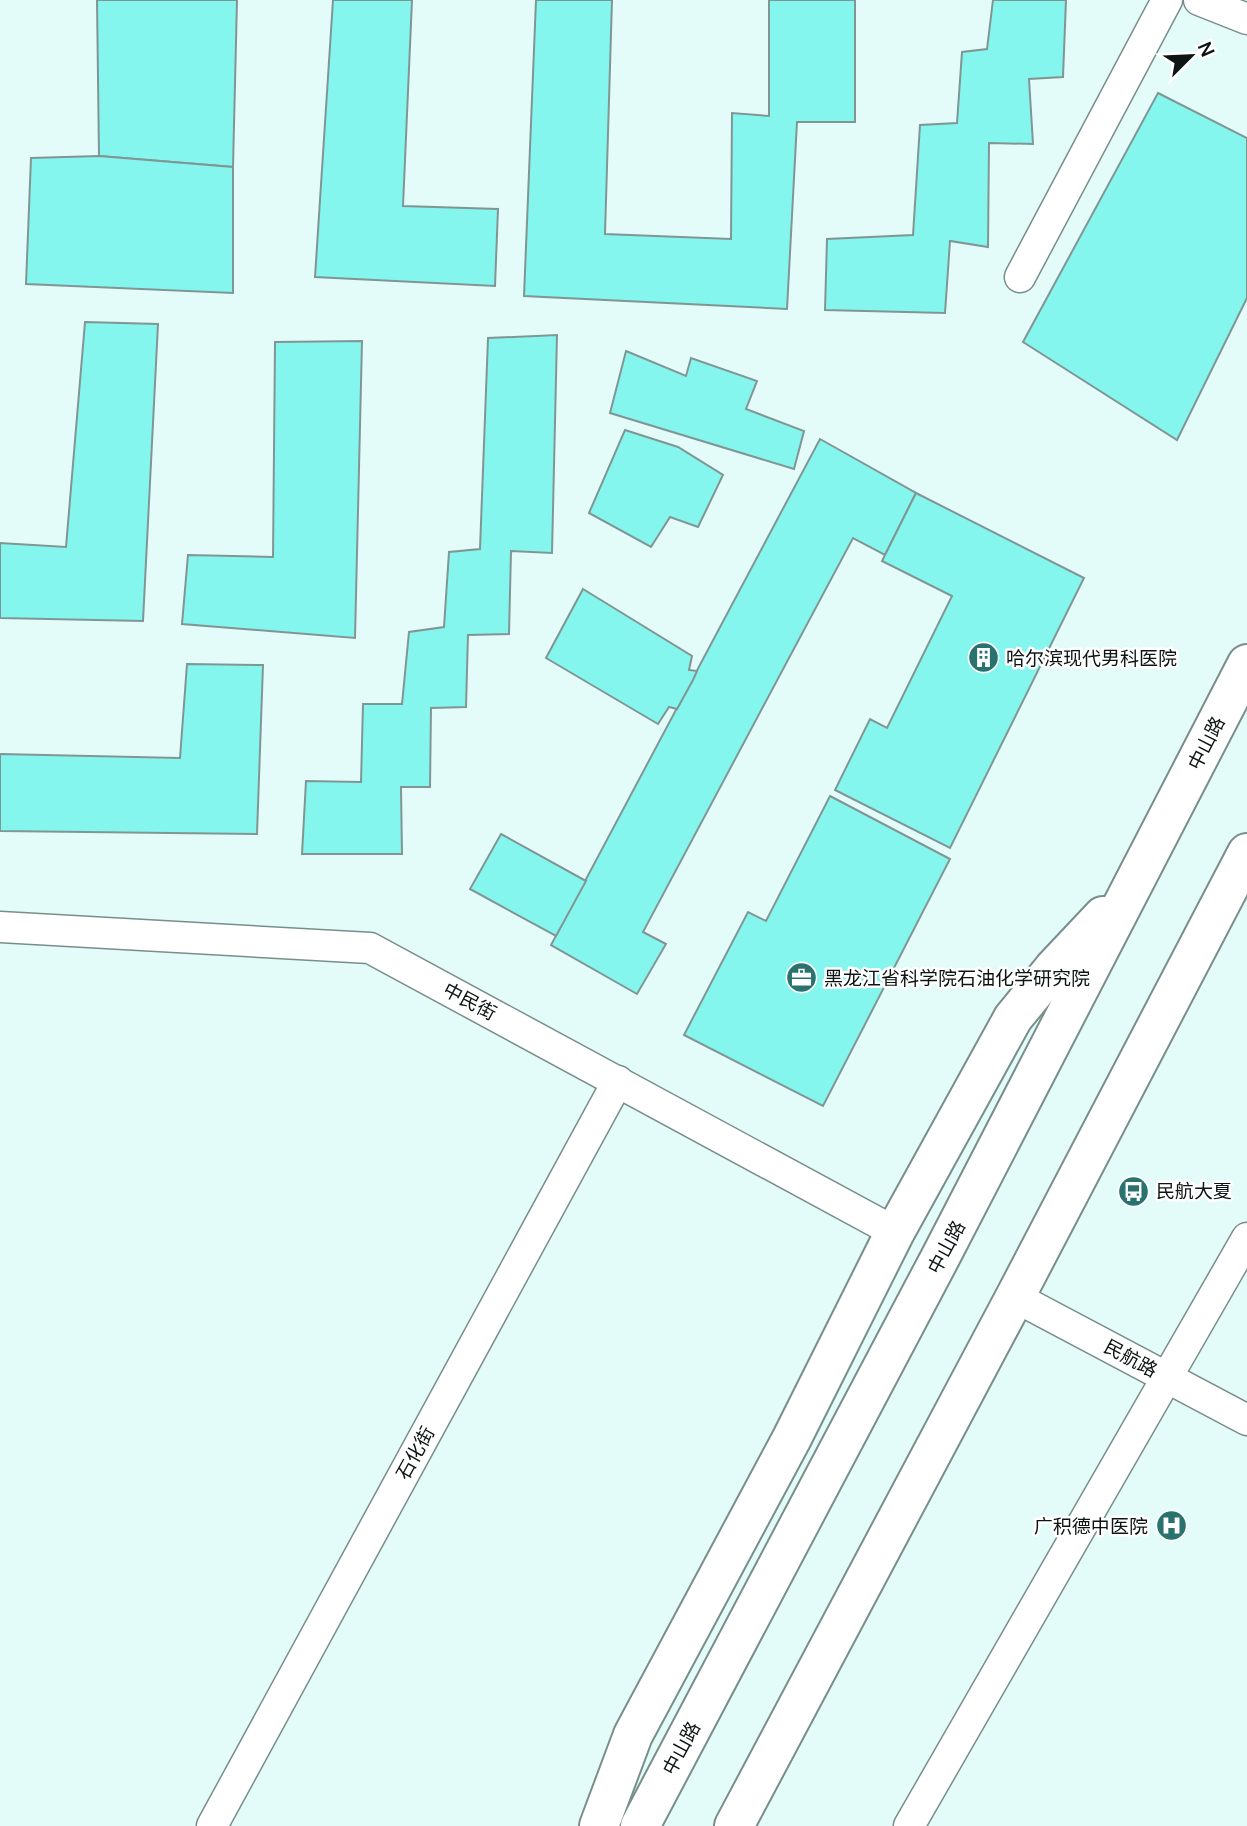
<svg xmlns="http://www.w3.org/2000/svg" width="1247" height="1826" font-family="Manrope,'Noto Sans SC',sans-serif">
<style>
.building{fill:#85f6ee;stroke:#809694;stroke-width:2}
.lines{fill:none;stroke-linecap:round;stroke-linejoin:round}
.minor-casing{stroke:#788e8b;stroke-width:33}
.major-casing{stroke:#788e8b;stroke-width:42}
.minor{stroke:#fff;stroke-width:30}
.major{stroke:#fff;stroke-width:38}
.labels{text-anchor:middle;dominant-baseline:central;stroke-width:5;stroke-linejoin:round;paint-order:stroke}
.poi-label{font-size:19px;fill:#0c1514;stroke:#fff;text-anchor:start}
.street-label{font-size:19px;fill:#0c1514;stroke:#fff}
</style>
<rect width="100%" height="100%" fill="#e4fcf9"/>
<g class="building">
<polygon points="97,0 237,0 233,167 99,156"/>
<polygon points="333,0 412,0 403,206 498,209 495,286 315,277"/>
<polygon points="536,0 612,0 605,234 731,239 732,113 769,116 769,0 855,0 855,122 797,122 787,309 524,296"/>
<polygon points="993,0 1066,0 1063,77 1029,79 1033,144 989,143 988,247 950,241 945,313 825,310 827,239 913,235 920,125 957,123 962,52 987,49"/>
<polygon points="1158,93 1247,138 1247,298 1177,440 1023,342"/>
<polygon points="99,156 233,167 233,293 26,284 31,158"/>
<polygon points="85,322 158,324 143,621 0,618 0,543 66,547"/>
<polygon points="557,335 552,553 511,551 509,634 468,635 466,707 431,708 430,787 401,787 402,854 302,854 306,781 361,782 363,704 402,704 409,632 444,627 449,552 480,549 488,338"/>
<polygon points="362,341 355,638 182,624 188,555 273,557 275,342"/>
<polygon points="626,351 686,376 691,358 757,381 746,409 804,431 794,469 610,413"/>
<polygon points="625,430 678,447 723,475 698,527 670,517 651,547 589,513"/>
<polygon points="820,439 916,493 885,555 853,538 643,932 666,944 637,994 551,945"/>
<polygon points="916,493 1084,578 950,848 835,790 870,719 887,728 952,596 882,561"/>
<polygon points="583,589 692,656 689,670 697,671 693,680 677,709 669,707 658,724 546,658"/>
<polygon points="187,664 263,665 257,834 0,831 0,754 180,758"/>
<polygon points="830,796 950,859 823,1106 684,1035 748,912 766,921"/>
<polygon points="501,834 586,881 556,936 470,889"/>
</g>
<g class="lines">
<defs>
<g id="minor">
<polyline points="1199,0 1247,19"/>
<polyline points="1020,277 1167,0"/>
<polyline points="0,927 370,948 895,1232"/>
<polyline points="1015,1297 1247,1420"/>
<polyline points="212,1826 618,1081"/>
<polyline points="909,1826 1247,1238"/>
</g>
<g id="major">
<polyline points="599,1826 633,1735 792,1438 895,1232 1013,1018 1054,968 1103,916"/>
<polyline points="640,1826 941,1256 1247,664"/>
<polyline points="734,1826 1015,1297 1247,853"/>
</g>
</defs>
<use href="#minor" class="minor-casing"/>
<use href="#major" class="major-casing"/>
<use href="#minor" class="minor"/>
<use href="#major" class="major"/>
</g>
<defs>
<symbol id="building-disc" viewBox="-11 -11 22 22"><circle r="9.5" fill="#29726d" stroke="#fff"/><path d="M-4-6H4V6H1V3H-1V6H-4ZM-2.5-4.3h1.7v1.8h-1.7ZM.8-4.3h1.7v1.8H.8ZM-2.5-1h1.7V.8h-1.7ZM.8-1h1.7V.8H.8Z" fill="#fff"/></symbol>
<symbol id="office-disc" viewBox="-11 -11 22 22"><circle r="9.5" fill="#29726d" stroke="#fff"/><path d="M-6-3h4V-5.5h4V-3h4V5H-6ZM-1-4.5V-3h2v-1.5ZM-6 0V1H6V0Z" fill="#fff"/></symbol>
<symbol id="bus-disc" viewBox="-11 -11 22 22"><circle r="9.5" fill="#29726d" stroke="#fff"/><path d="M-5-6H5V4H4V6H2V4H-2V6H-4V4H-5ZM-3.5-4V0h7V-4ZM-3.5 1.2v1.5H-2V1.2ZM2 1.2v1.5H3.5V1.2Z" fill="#fff"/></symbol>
<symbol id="hospital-disc" viewBox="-11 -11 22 22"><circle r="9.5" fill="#29726d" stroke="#fff"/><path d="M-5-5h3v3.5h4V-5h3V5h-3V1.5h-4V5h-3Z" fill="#fff"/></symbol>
</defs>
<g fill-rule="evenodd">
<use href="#building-disc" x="966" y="640" width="35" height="35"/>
<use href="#office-disc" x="784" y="960" width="35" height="35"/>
<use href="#bus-disc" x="1116" y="1174" width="35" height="35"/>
<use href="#hospital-disc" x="1154" y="1508" width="35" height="35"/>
</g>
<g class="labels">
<g class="poi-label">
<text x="1006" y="658">哈尔滨现代男科医院</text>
<text x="824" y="978">黑龙江省科学院石油化学研究院</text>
<text x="1156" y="1191">民航大夏</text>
<text x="1148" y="1526" text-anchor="end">广积德中医院</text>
</g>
<g class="street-label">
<text transform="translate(1206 743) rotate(-63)">中山路</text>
<text transform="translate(470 1001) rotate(28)">中民街</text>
<text transform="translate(946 1247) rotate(-62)">中山路</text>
<text transform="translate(1131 1358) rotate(28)">民航路</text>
<text transform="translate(415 1453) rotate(-61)">石化街</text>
<text transform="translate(681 1748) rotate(-62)">中山路</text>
</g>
</g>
<g transform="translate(1191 56) rotate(66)" stroke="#ffffff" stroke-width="5" paint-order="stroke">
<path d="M0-5L12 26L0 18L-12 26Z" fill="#0c1514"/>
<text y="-10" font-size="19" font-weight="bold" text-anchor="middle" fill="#0c1514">N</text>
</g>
</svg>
